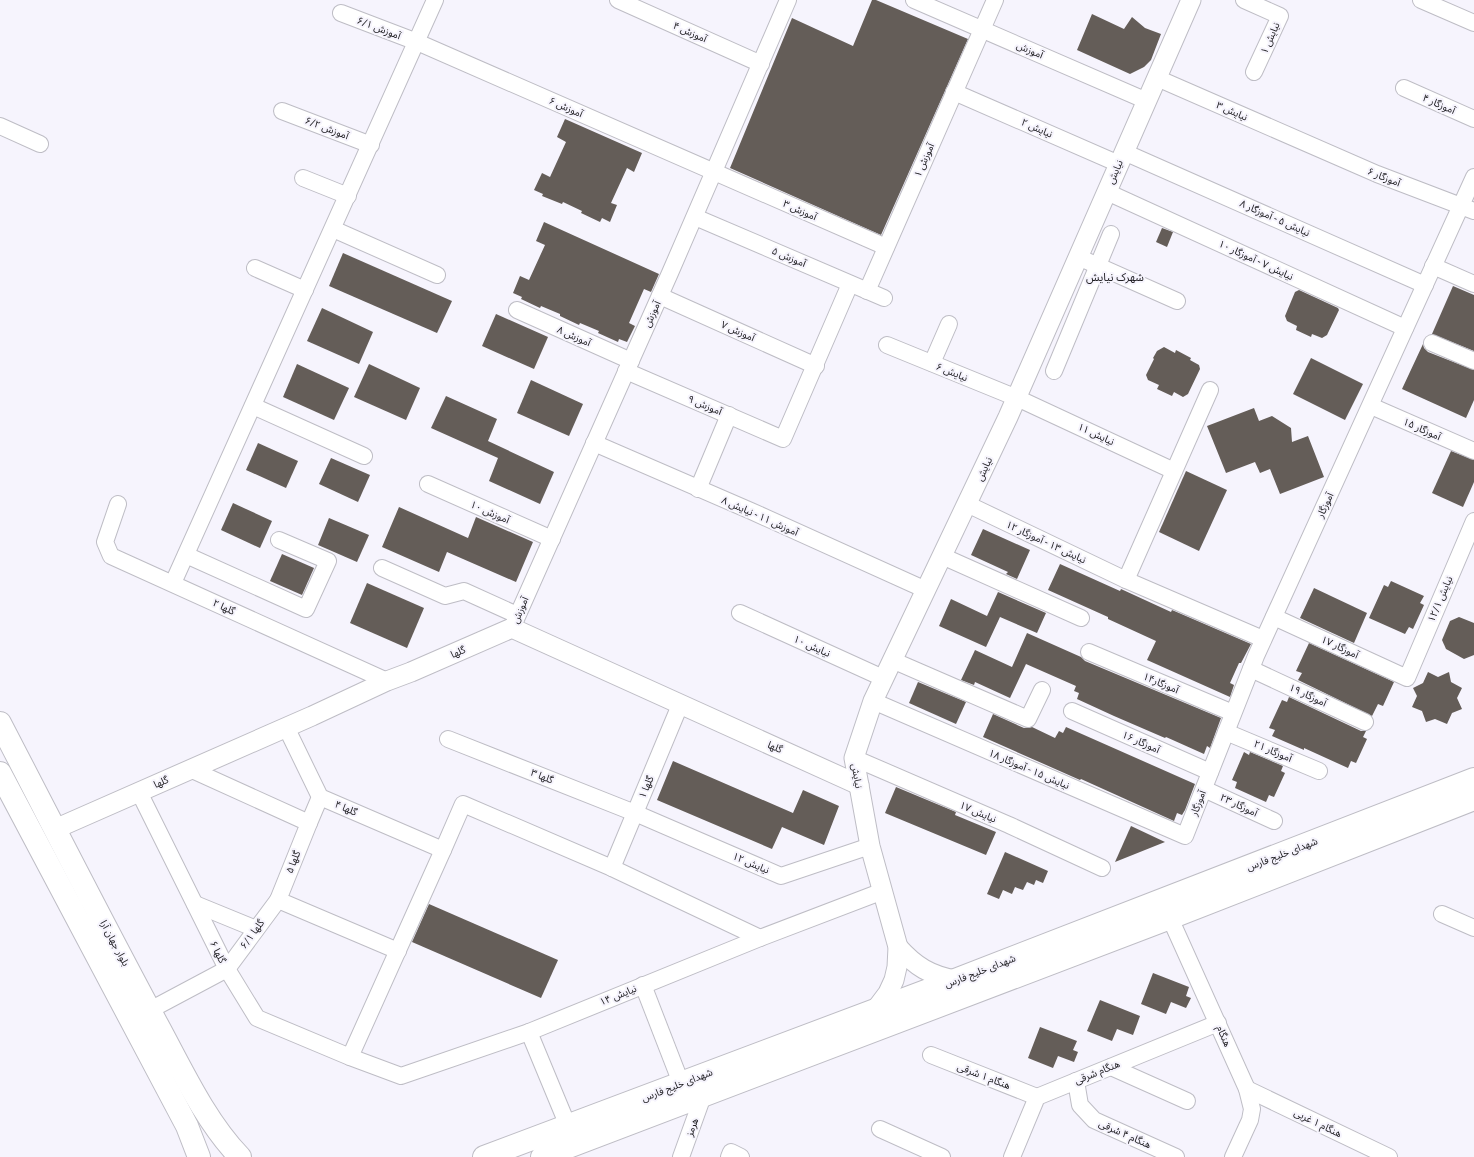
<svg xmlns="http://www.w3.org/2000/svg" width="1474" height="1157" font-family="Roboto,'Noto Sans Arabic',sans-serif">
<style>
.building{fill:#645d58}
.lines{fill:none;stroke-linecap:round;stroke-linejoin:round}
.minor-casing{stroke:#bebdc5;stroke-width:18}
.tertiary-casing{stroke:#bebdc5;stroke-width:21}
.secondary-casing{stroke:#bebdc5;stroke-width:24}
.minor{stroke:#fff;stroke-width:16}
.tertiary{stroke:#fff;stroke-width:19}
.secondary{stroke:#fff;stroke-width:22}
.labels{text-anchor:middle;dominant-baseline:central;stroke-width:4;stroke-linejoin:round;paint-order:stroke}
.street-label{font-size:10px;fill:#212024;stroke:#f6f4fd}
.neighbourhood-label{font-size:11px;fill:#212024;stroke:#f6f4fd}
</style>
<rect width="100%" height="100%" fill="#f6f4fd"/>
<g class="building">
<polygon points="872,0 876,0 968,39 881,235 730,168 792,18 853,46"/>
<polygon points="1092,14 1124,29 1132,17 1145,28 1161,34 1151,60 1144,67 1130,74 1077,50"/>
<polygon points="565,119 642,153 634,172 627,168 611,203 617,205 610,222 602,218 600,222 581,213 582,211 563,202 562,204 542,196 543,194 534,190 542,173 550,177 566,142 557,137"/>
<polygon points="544,222 659,274 651,292 644,289 629,323 635,326 627,342 619,339 618,342 598,333 599,331 580,323 579,325 560,316 560,314 541,306 540,308 521,299 522,297 513,293 520,276 529,280 545,245 536,241"/>
<polygon points="1162,228 1173,232 1167,247 1156,242"/>
<polygon points="343,253 452,301 437,333 329,286"/>
<polygon points="1453,286 1474,295 1474,351 1432,334"/>
<polygon points="1299,290 1338,308 1339,310 1327,335 1322,338 1312,334 1311,337 1296,330 1297,326 1287,321 1285,316 1295,292"/>
<polygon points="322,308 373,332 359,364 307,341"/>
<polygon points="496,314 548,337 534,369 482,346"/>
<polygon points="1423,344 1424,348 1428,352 1474,370 1474,400 1466,418 1402,389"/>
<polygon points="1164,347 1175,353 1176,350 1191,358 1190,360 1199,365 1200,369 1188,394 1183,397 1174,392 1172,396 1157,389 1159,385 1148,380 1146,375 1154,359 1153,358 1157,351"/>
<polygon points="1311,358 1363,384 1345,420 1293,394"/>
<polygon points="297,364 349,388 334,420 283,397"/>
<polygon points="369,364 420,388 406,420 354,397"/>
<polygon points="531,380 583,404 569,436 517,413"/>
<polygon points="446,396 497,419 488,441 554,472 540,504 489,481 498,458 431,428"/>
<polygon points="1254,408 1259,421 1272,416 1291,428 1292,442 1308,436 1324,477 1280,494 1270,469 1260,473 1255,462 1226,473 1207,426"/>
<polygon points="258,443 298,461 286,488 246,470"/>
<polygon points="1451,451 1474,460 1474,482 1463,507 1432,493"/>
<polygon points="331,458 370,475 358,502 319,484"/>
<polygon points="1186,471 1227,490 1199,551 1159,532"/>
<polygon points="233,503 272,521 260,548 221,530"/>
<polygon points="399,507 468,538 476,517 533,542 516,582 447,552 439,572 382,547"/>
<polygon points="329,518 369,535 357,562 318,545"/>
<polygon points="983,529 1030,550 1017,579 1006,574 1008,572 971,555"/>
<polygon points="282,554 314,568 302,595 270,581"/>
<polygon points="1060,564 1120,591 1121,589 1171,612 1172,610 1251,644 1241,663 1239,663 1230,683 1234,685 1230,697 1147,660 1156,641 1108,619 1108,617 1048,590"/>
<polygon points="1391,581 1424,596 1420,603 1424,605 1413,629 1409,627 1405,634 1369,618 1384,585 1388,587"/>
<polygon points="367,583 424,608 407,648 350,623"/>
<polygon points="1314,588 1367,613 1354,643 1300,618"/>
<polygon points="998,592 1046,613 1037,633 1000,617 986,647 939,626 951,599 987,616"/>
<polygon points="1459,617 1474,623 1474,655 1464,659 1446,649 1442,640 1450,621"/>
<polygon points="1027,633 1081,657 1085,661 1221,718 1210,748 1207,746 1204,754 1166,737 1165,738 1114,716 1077,699 1079,693 1074,691 1076,686 1026,664 1010,698 975,682 974,685 961,680 975,650 1012,667"/>
<polygon points="1309,643 1394,682 1383,706 1378,704 1372,716 1298,680 1302,673 1296,671"/>
<polygon points="1428,672 1438,677 1449,672 1451,682 1462,688 1457,698 1462,709 1452,713 1447,724 1435,719 1426,722 1422,711 1412,707 1417,696 1413,688 1423,683"/>
<polygon points="918,682 966,702 956,724 909,703"/>
<polygon points="1289,697 1361,731 1366,731 1363,737 1367,739 1356,763 1351,761 1348,768 1304,748 1304,750 1272,736 1275,730 1269,728 1282,700 1287,702"/>
<polygon points="993,714 1024,728 1032,727 1055,738 1059,731 1063,733 1066,727 1195,784 1185,810 1182,815 1177,813 1174,821 1081,779 1080,780 983,737"/>
<polygon points="1244,752 1249,755 1250,752 1283,766 1281,771 1285,773 1274,797 1269,795 1266,802 1235,788 1237,782 1232,780"/>
<polygon points="673,761 793,813 803,790 839,806 824,845 782,827 772,849 657,800"/>
<polygon points="896,787 956,812 955,815 996,832 986,855 885,813"/>
<polygon points="1131,826 1165,842 1115,862"/>
<polygon points="1005,852 1048,871 1043,883 1036,880 1034,885 1027,882 1023,890 1015,887 1012,894 1003,890 999,899 987,894"/>
<polygon points="429,904 558,960 541,998 412,942"/>
<polygon points="1153,973 1189,987 1186,996 1191,998 1186,1008 1171,1002 1166,1014 1141,1004"/>
<polygon points="1100,1000 1140,1016 1133,1035 1117,1029 1112,1041 1087,1031"/>
<polygon points="1040,1027 1077,1041 1073,1050 1078,1052 1074,1062 1058,1056 1053,1068 1028,1058"/>
</g>
<g class="lines">
<defs>
<g id="minor">
<polyline points="618,0 761,64"/>
<polyline points="914,0 1147,101"/>
<polyline points="1244,0 1280,16 1254,72"/>
<polyline points="1421,0 1474,23"/>
<polyline points="341,13 417,42 886,247"/>
<polyline points="1157,78 1377,174 1474,211"/>
<polyline points="1404,88 1474,119"/>
<polyline points="954,92 1119,164"/>
<polyline points="282,111 371,145"/>
<polyline points="0,126 40,144"/>
<polyline points="1124,152 1425,285"/>
<polyline points="303,178 348,196"/>
<polyline points="1107,192 1405,328"/>
<polyline points="695,217 884,298"/>
<polyline points="333,229 437,275"/>
<polyline points="1078,257 1177,301"/>
<polyline points="1433,266 1474,284"/>
<polyline points="255,268 305,290"/>
<polyline points="867,291 995,0"/>
<polyline points="660,296 816,366"/>
<polyline points="517,310 631,361"/>
<polyline points="1432,343 1474,361"/>
<polyline points="887,345 1017,398 1174,471"/>
<polyline points="932,363 949,324"/>
<polyline points="626,371 783,439 850,284"/>
<polyline points="1054,371 1111,234"/>
<polyline points="253,406 364,456"/>
<polyline points="1371,406 1474,451"/>
<polyline points="594,443 751,511 926,590"/>
<polyline points="428,484 552,539"/>
<polyline points="698,489 729,415"/>
<polyline points="118,504 105,542 111,556 387,681"/>
<polyline points="967,504 1126,580 1263,639"/>
<polyline points="186,555 306,609 328,561 279,540"/>
<polyline points="942,556 1081,618"/>
<polyline points="382,568 445,596 464,591 517,615"/>
<polyline points="1126,580 1210,390"/>
<polyline points="173,583 435,0"/>
<polyline points="740,613 883,678"/>
<polyline points="1274,617 1407,678 1474,521"/>
<polyline points="512,628 670,273 788,0"/>
<polyline points="1089,652 1233,713"/>
<polyline points="892,660 1028,719 1042,690"/>
<polyline points="1251,669 1365,722"/>
<polyline points="873,701 1185,836 1256,656 1474,177"/>
<polyline points="1072,711 1210,772"/>
<polyline points="286,727 320,797 443,850"/>
<polyline points="1226,732 1319,771"/>
<polyline points="448,739 635,813 781,876 870,846"/>
<polyline points="854,758 1009,825 1102,868"/>
<polyline points="190,769 309,823 278,900 398,951"/>
<polyline points="1204,789 1274,821"/>
<polyline points="139,792 227,969 257,1018 350,1057 401,1076 529,1032 760,938 883,891"/>
<polyline points="309,823 320,797"/>
<polyline points="612,868 680,705"/>
<polyline points="195,904 256,929"/>
<polyline points="1442,914 1474,928"/>
<polyline points="1170,918 1247,1089 1252,1109 1250,1120 1233,1157"/>
<polyline points="643,985 681,1083"/>
<polyline points="150,1010 227,969 278,900"/>
<polyline points="529,1032 568,1126"/>
<polyline points="931,1055 1037,1097"/>
<polyline points="350,1057 443,850 463,804 612,868 760,938"/>
<polyline points="1111,1067 1187,1101"/>
<polyline points="1076,1081 1080,1105 1094,1120 1176,1157"/>
<polyline points="1247,1089 1389,1157"/>
<polyline points="880,1129 942,1157"/>
<polyline points="681,1157 703,1096"/>
<polyline points="729,1157 731,1152 741,1157"/>
<polyline points="1012,1157 1037,1097 1218,1023"/>
</g>
<g id="tertiary">
<polyline points="55,829 312,716 387,681 411,672 512,628 859,785"/>
<path d="M 898,947 C 916,967 930,975 955,980"/>
<polyline points="876,1009 888,993 894,980 897,967 898,947 870,846 854,758 873,701 1008,417 1191,0"/>
</g>
<g id="secondary">
<path d="M 0,723 C 52,823 103,924 157,1024 C 181,1068 205,1121 240,1157"/>
<polyline points="0,773 187,1126 199,1157"/>
<polyline points="484,1157 955,980 1474,779"/>
<polyline points="542,1157 1170,918 1474,799"/>
</g>
</defs>
<use href="#minor" class="minor-casing"/>
<use href="#tertiary" class="tertiary-casing"/>
<use href="#secondary" class="secondary-casing"/>
<use href="#minor" class="minor"/>
<use href="#tertiary" class="tertiary"/>
<use href="#secondary" class="secondary"/>
</g>
<g class="labels">
<g class="street-label">
<text transform="translate(379 28) rotate(21)">آموزش ۶/۱</text>
<text transform="translate(690 32) rotate(24)">آموزش ۴</text>
<text transform="translate(1270 38) rotate(-66)">نیایش ۱</text>
<text transform="translate(1030 50) rotate(23)">آموزش</text>
<text transform="translate(1439 104) rotate(24)">آموزگار ۴</text>
<text transform="translate(566 107) rotate(24)">آموزش ۶</text>
<text transform="translate(1232 111) rotate(24)">نیایش ۳</text>
<text transform="translate(327 128) rotate(21)">آموزش ۶/۲</text>
<text transform="translate(1037 128) rotate(24)">نیایش ۲</text>
<text transform="translate(924 160) rotate(-66)">آموزش ۱</text>
<text transform="translate(1115 172) rotate(-67)">نیایش</text>
<text transform="translate(1384 177) rotate(22)">آموزگار ۶</text>
<text transform="translate(800 210) rotate(24)">آموزش ۳</text>
<text transform="translate(1275 218) rotate(24)">نیایش ۵ - آموزگار ۸</text>
<text transform="translate(789 257) rotate(23)">آموزش ۵</text>
<text transform="translate(1256 260) rotate(25)">نیایش ۷ - آموزگار ۱۰</text>
<text transform="translate(652 314) rotate(-66)">آموزش</text>
<text transform="translate(738 331) rotate(24)">آموزش ۷</text>
<text transform="translate(574 336) rotate(24)">آموزش ۸</text>
<text transform="translate(952 372) rotate(22)">نیایش ۶</text>
<text transform="translate(705 405) rotate(23)">آموزش ۹</text>
<text transform="translate(1422 429) rotate(24)">آموزگار ۱۵</text>
<text transform="translate(1096 434) rotate(25)">نیایش ۱۱</text>
<text transform="translate(984 469) rotate(-65)">نیایش</text>
<text transform="translate(1325 505) rotate(-65)">آموزگار</text>
<text transform="translate(490 512) rotate(24)">آموزش ۱۰</text>
<text transform="translate(760 516) rotate(24)">آموزش ۱۱ - نیایش ۸</text>
<text transform="translate(1046 542) rotate(25)">نیایش ۱۳ - آموزگار ۱۲</text>
<text transform="translate(1440 599) rotate(-67)">نیایش ۱۲/۱</text>
<text transform="translate(224 607) rotate(25)">گلها ۲</text>
<text transform="translate(520 610) rotate(-67)">آموزش</text>
<text transform="translate(812 646) rotate(24)">نیایش ۱۰</text>
<text transform="translate(1340 647) rotate(25)">آموزگار ۱۷</text>
<text transform="translate(458 652) rotate(-24)">گلها</text>
<text transform="translate(1161 683) rotate(23)">آموزگار۱۴</text>
<text transform="translate(1308 695) rotate(25)">آموزگار ۱۹</text>
<text transform="translate(1141 742) rotate(24)">آموزگار ۱۶</text>
<text transform="translate(775 747) rotate(24)">گلها</text>
<text transform="translate(1273 751) rotate(23)">آموزگار ۲۱</text>
<text transform="translate(1029 769) rotate(23)">نیایش ۱۵ - آموزگار ۱۸</text>
<text transform="translate(542 776) rotate(22)">گلها ۳</text>
<text transform="translate(857 776) rotate(80)">نیایش</text>
<text transform="translate(161 782) rotate(-24)">گلها</text>
<text transform="translate(646 787) rotate(-67)">گلها ۱</text>
<text transform="translate(1198 803) rotate(-69)">آموزگار</text>
<text transform="translate(1239 805) rotate(25)">آموزگار ۲۳</text>
<text transform="translate(346 808) rotate(23)">گلها ۴</text>
<text transform="translate(978 812) rotate(23)">نیایش ۱۷</text>
<text transform="translate(1282 854) rotate(-21)">شهدای خلیج فارس</text>
<text transform="translate(293 862) rotate(-68)">گلها ۵</text>
<text transform="translate(751 863) rotate(23)">نیایش ۱۲</text>
<text transform="translate(252 934) rotate(-54)">گلها ۶/۱</text>
<text transform="translate(115 943) rotate(62)">بلوار جهان آرا</text>
<text transform="translate(218 952) rotate(64)">گلها ۶</text>
<text transform="translate(980 971) rotate(-21)">شهدای خلیج فارس</text>
<text transform="translate(618 995) rotate(-22)">نیایش ۱۴</text>
<text transform="translate(1224 1036) rotate(67)">هنگام</text>
<text transform="translate(1097 1072) rotate(-22)">هنگام شرقی</text>
<text transform="translate(984 1076) rotate(21)">هنگام ۱ شرقی</text>
<text transform="translate(677 1085) rotate(-21)">شهدای خلیج فارس</text>
<text transform="translate(1318 1123) rotate(26)">هنگام ۱ غربی</text>
<text transform="translate(692 1127) rotate(-70)">هرمز</text>
<text transform="translate(1125 1134) rotate(24)">هنگام ۴ شرقی</text>
</g>
<g class="neighbourhood-label">
<text x="1115" y="277">شهرک نیایش</text>
</g>
</g>
</svg>
